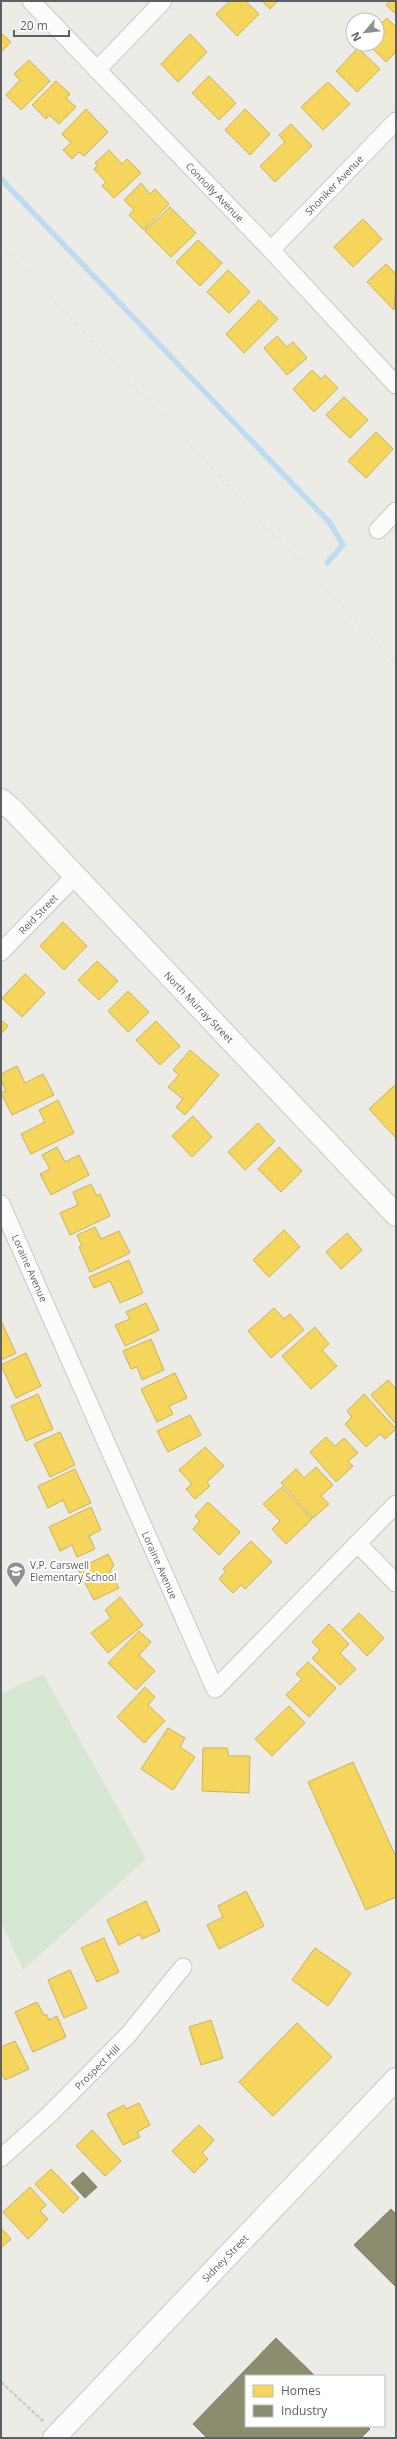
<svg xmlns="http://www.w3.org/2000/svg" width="397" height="2439" font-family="'Open Sans',sans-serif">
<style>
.green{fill:#d5e7d3}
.homes{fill:#f6d55c;stroke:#c8b25e}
.industry{fill:#8c8c6e;stroke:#7e7e6b}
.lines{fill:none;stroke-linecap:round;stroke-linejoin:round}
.stream{stroke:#bddbf3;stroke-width:5.5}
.street-casing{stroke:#c8c7c7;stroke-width:19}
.secondary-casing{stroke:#c8c9c8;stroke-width:24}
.path{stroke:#c8ccca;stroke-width:2.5;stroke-dasharray:4 2;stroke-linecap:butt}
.street{stroke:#fcfcfb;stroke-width:17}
.secondary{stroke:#fcfcfb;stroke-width:22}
.rail{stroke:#e3e2e2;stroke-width:3;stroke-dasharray:1 5;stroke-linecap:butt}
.labels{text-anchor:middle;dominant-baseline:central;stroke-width:4;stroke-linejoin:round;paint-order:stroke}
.street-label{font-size:10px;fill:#5c5f64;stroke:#fff}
.poi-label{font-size:10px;fill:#5c5f64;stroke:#fff;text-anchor:start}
</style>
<rect width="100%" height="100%" fill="#ecebe6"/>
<polygon class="green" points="43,1674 146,1859 23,1970 1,1922 1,1694"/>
<g class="homes">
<polygon points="230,1 246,1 259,14 237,36 216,14"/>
<polygon points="262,1 278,1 270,9"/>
<polygon points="390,1 396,1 396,14 386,5"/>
<polygon points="387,18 396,27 396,52 386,62 368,44 377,44 377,28"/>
<polygon points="1,33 11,42 1,52"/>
<polygon points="190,34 207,52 178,82 161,64"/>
<polygon points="358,48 380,69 357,92 336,71"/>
<polygon points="29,60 50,81 21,110 6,95 20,80 14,74"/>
<polygon points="209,76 236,103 219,120 192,93"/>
<polygon points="56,81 70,94 66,98 76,107 59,124 49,115 46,119 32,105"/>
<polygon points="328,82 350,104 323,130 301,107"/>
<polygon points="86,109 108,132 84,156 79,152 72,159 63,150 71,143 62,134"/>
<polygon points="245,109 270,134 250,155 225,130"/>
<polygon points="291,124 312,146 275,182 260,166 285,142 279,135"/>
<polygon points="109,150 122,164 127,159 141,173 114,198 102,186 106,182 94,169 97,166 95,163"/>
<polygon points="141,183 150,194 155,189 169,204 144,230 129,215 134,210 124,200"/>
<polygon points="170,207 196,233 171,257 145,231"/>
<polygon points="363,219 382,239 353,267 334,247"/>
<polygon points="198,240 222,263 200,286 176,262"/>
<polygon points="386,264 396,274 394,310 367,282"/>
<polygon points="228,270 250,292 229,313 207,292"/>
<polygon points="259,300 278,319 244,353 226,334"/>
<polygon points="277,336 287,347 293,342 307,358 287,375 264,348"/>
<polygon points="312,370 321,379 325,375 338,388 314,412 293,389"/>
<polygon points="344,397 368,420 350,438 326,415"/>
<polygon points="376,432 393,449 366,478 348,461"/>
<polygon points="63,922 87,946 64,970 40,946"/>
<polygon points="97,961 118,981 99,1000 78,980"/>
<polygon points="25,974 45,993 22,1017 2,998"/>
<polygon points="128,991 149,1012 128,1032 108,1011"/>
<polygon points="1,1020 8,1026 1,1034"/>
<polygon points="156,1021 180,1046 160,1065 136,1040"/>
<polygon points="190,1050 219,1075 185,1115 176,1107 183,1099 168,1087 179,1075 173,1070"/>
<polygon points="17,1066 25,1083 43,1074 54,1095 12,1115 1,1093 6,1091 1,1080 1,1074"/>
<polygon points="396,1084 396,1138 369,1109"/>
<polygon points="58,1100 74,1133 31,1154 21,1134 45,1122 39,1110"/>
<polygon points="193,1116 212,1137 192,1157 172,1136"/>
<polygon points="258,1123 275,1141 245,1170 228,1152"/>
<polygon points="57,1147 65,1162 79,1155 89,1175 51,1195 40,1174 50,1169 42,1155"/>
<polygon points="279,1147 302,1171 281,1192 258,1169"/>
<polygon points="91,1184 97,1196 100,1194 110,1216 70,1235 60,1213 78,1205 73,1192"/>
<polygon points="95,1227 101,1239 119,1231 130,1253 90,1272 79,1247 82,1246 77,1235"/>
<polygon points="284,1230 300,1247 269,1277 253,1260"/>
<polygon points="347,1233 362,1250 341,1269 326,1252"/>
<polygon points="129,1260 143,1293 120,1303 110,1281 94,1288 89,1277"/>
<polygon points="146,1303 159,1330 125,1346 115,1325 130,1319 126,1312"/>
<polygon points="274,1308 284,1319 290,1314 304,1330 271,1358 248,1331"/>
<polygon points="1,1321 16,1353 1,1360"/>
<polygon points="315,1327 329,1344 322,1350 337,1366 311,1389 282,1356"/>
<polygon points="151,1339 164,1370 142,1380 137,1367 131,1369 123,1351"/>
<polygon points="26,1353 41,1386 16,1398 1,1365"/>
<polygon points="175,1373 187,1398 169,1406 173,1414 157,1422 141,1389"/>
<polygon points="388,1380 396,1389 396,1424 371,1395"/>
<polygon points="38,1394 53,1429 26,1441 11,1406"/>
<polygon points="364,1394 396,1429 385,1439 380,1434 366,1447 345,1424 352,1417 347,1411"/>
<polygon points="190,1415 201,1435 168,1452 157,1431"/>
<polygon points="60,1432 75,1465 50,1477 34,1444"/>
<polygon points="326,1437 335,1446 344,1438 358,1453 348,1461 353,1466 336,1482 310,1452"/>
<polygon points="205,1447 224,1466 207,1482 210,1486 195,1499 186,1489 192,1484 179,1470"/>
<polygon points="316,1467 333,1485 321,1496 329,1504 313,1518 281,1483 296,1469 304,1478"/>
<polygon points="75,1469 91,1503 69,1513 63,1500 48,1508 38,1486"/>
<polygon points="282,1487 312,1519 286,1544 272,1529 280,1521 263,1504"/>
<polygon points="208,1502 240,1532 219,1555 193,1529 200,1521 195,1516"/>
<polygon points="91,1507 101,1530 89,1536 95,1549 77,1557 72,1545 60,1551 49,1527"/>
<polygon points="251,1541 272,1562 245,1589 241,1585 233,1593 219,1579 226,1571 223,1569"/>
<polygon points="108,1554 114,1565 110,1571 119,1588 94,1600 78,1569"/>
<polygon points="120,1597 143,1625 108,1653 91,1633 111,1618 105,1610"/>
<polygon points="359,1613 384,1638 367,1656 342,1630"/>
<polygon points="329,1624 349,1644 340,1653 356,1669 340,1685 312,1658 320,1650 312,1642"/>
<polygon points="139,1631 151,1642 139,1655 155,1671 136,1690 108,1663"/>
<polygon points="308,1662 336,1688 309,1717 286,1695 302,1679 296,1674"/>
<polygon points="145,1687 155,1697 148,1705 165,1721 144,1743 117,1717"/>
<polygon points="289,1706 305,1723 272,1756 255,1739"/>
<polygon points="168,1728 185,1738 180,1747 195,1757 173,1790 141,1769"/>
<polygon points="203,1748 227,1748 229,1756 250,1756 249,1793 202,1791"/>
<polygon points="353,1762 396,1857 396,1897 366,1910 308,1782"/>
<polygon points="246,1891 264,1926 219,1949 207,1925 223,1917 218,1906"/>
<polygon points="146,1901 160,1931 142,1939 140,1934 119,1945 107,1920"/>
<polygon points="104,1938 119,1972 97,1982 81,1948"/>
<polygon points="315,1948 351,1973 328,2006 292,1980"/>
<polygon points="70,1970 87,2008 64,2018 48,1980"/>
<polygon points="37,2002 44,2015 47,2015 49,2020 57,2016 66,2037 33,2052 15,2012"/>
<polygon points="211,2020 223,2058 201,2065 189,2027"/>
<polygon points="297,2023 332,2057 273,2116 239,2082"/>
<polygon points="15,2041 29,2069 5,2080 1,2071 1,2047"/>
<polygon points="139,2103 150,2125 137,2132 140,2137 123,2145 107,2114 124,2105 126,2109"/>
<polygon points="199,2125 214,2140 202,2153 208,2159 194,2173 172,2151"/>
<polygon points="92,2130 121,2161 105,2176 76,2146"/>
<polygon points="51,2169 79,2198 63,2213 35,2184"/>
<polygon points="30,2187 46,2205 40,2211 48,2219 28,2239 3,2212"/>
<polygon points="1,2228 11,2239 1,2248"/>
</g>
<g class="industry">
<polygon points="83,2172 97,2187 85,2198 71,2183"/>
<polygon points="391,2209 396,2214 396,2287 354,2245"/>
<polygon points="276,2338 315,2376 246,2376 246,2426 367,2426 370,2429 361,2438 207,2438 193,2424"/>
</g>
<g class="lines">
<polyline class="stream" points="1,179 330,523 343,545 327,563"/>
<defs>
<g id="street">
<polyline points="31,1 271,250 396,385"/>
<polyline points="97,70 163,1"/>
<polyline points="271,250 396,121"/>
<polyline points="378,530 396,511"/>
<polyline points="1,952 75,876"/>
<polyline points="1,1204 215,1689 396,1504"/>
<polyline points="357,1543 396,1583"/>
<polyline points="1,2158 50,2114 128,2035 183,1967"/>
</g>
<g id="secondary">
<polyline points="1,800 14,811 396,1215"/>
<polyline points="54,2438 396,2079"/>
</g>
</defs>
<use href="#street" class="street-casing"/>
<use href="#secondary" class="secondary-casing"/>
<polyline class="path" points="1,2382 44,2422"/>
<use href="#street" class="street"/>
<use href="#secondary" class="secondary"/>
<polyline class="rail" points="1,245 396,664"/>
</g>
<defs>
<symbol id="school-pin" viewBox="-11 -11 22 30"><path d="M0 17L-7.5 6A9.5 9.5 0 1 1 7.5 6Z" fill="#8e9092" stroke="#fff"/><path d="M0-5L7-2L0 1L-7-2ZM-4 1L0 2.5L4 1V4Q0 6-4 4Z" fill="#fff"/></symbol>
</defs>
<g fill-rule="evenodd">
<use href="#school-pin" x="5" y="1560" width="22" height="30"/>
</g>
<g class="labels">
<g class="street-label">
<text transform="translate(334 185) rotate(-46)">Shoniker Avenue</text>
<text transform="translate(215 192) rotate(46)">Connolly Avenue</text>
<text transform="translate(38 914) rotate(-46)">Reid Street</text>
<text transform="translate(199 1007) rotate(46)">North Murray Street</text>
<text transform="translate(30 1268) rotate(66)">Loraine Avenue</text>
<text transform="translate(160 1565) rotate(66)">Loraine Avenue</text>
<text transform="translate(97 2067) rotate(-45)">Prospect Hill</text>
<text transform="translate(225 2258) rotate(-46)">Sidney Street</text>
</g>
<g class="poi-label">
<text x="30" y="1565">V.P. Carswell<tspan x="30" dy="12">Elementary School</tspan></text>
</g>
</g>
<rect width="397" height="2439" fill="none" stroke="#5c5f64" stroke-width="4"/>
<rect x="245" y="2375" width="140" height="52" fill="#ffffff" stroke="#bebfc1"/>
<rect x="253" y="2385" width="20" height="12" fill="#f6d55c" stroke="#bebfc1"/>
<text x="281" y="2395" font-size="12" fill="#5c5f64">Homes</text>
<rect x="253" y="2405" width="20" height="12" fill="#8c8c6e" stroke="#bebfc1"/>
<text x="281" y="2415" font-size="12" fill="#5c5f64">Industry</text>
<g transform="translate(365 32) rotate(242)"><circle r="19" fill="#ffffff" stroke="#bebfc1"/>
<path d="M0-3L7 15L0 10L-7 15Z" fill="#8e9092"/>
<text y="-6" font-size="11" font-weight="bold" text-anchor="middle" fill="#5c5f64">N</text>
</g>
<path d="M14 30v6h55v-6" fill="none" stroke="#5c5f64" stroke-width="2"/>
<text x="20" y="30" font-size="12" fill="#5c5f64" stroke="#ffffff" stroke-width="3" paint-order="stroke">20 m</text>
</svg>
